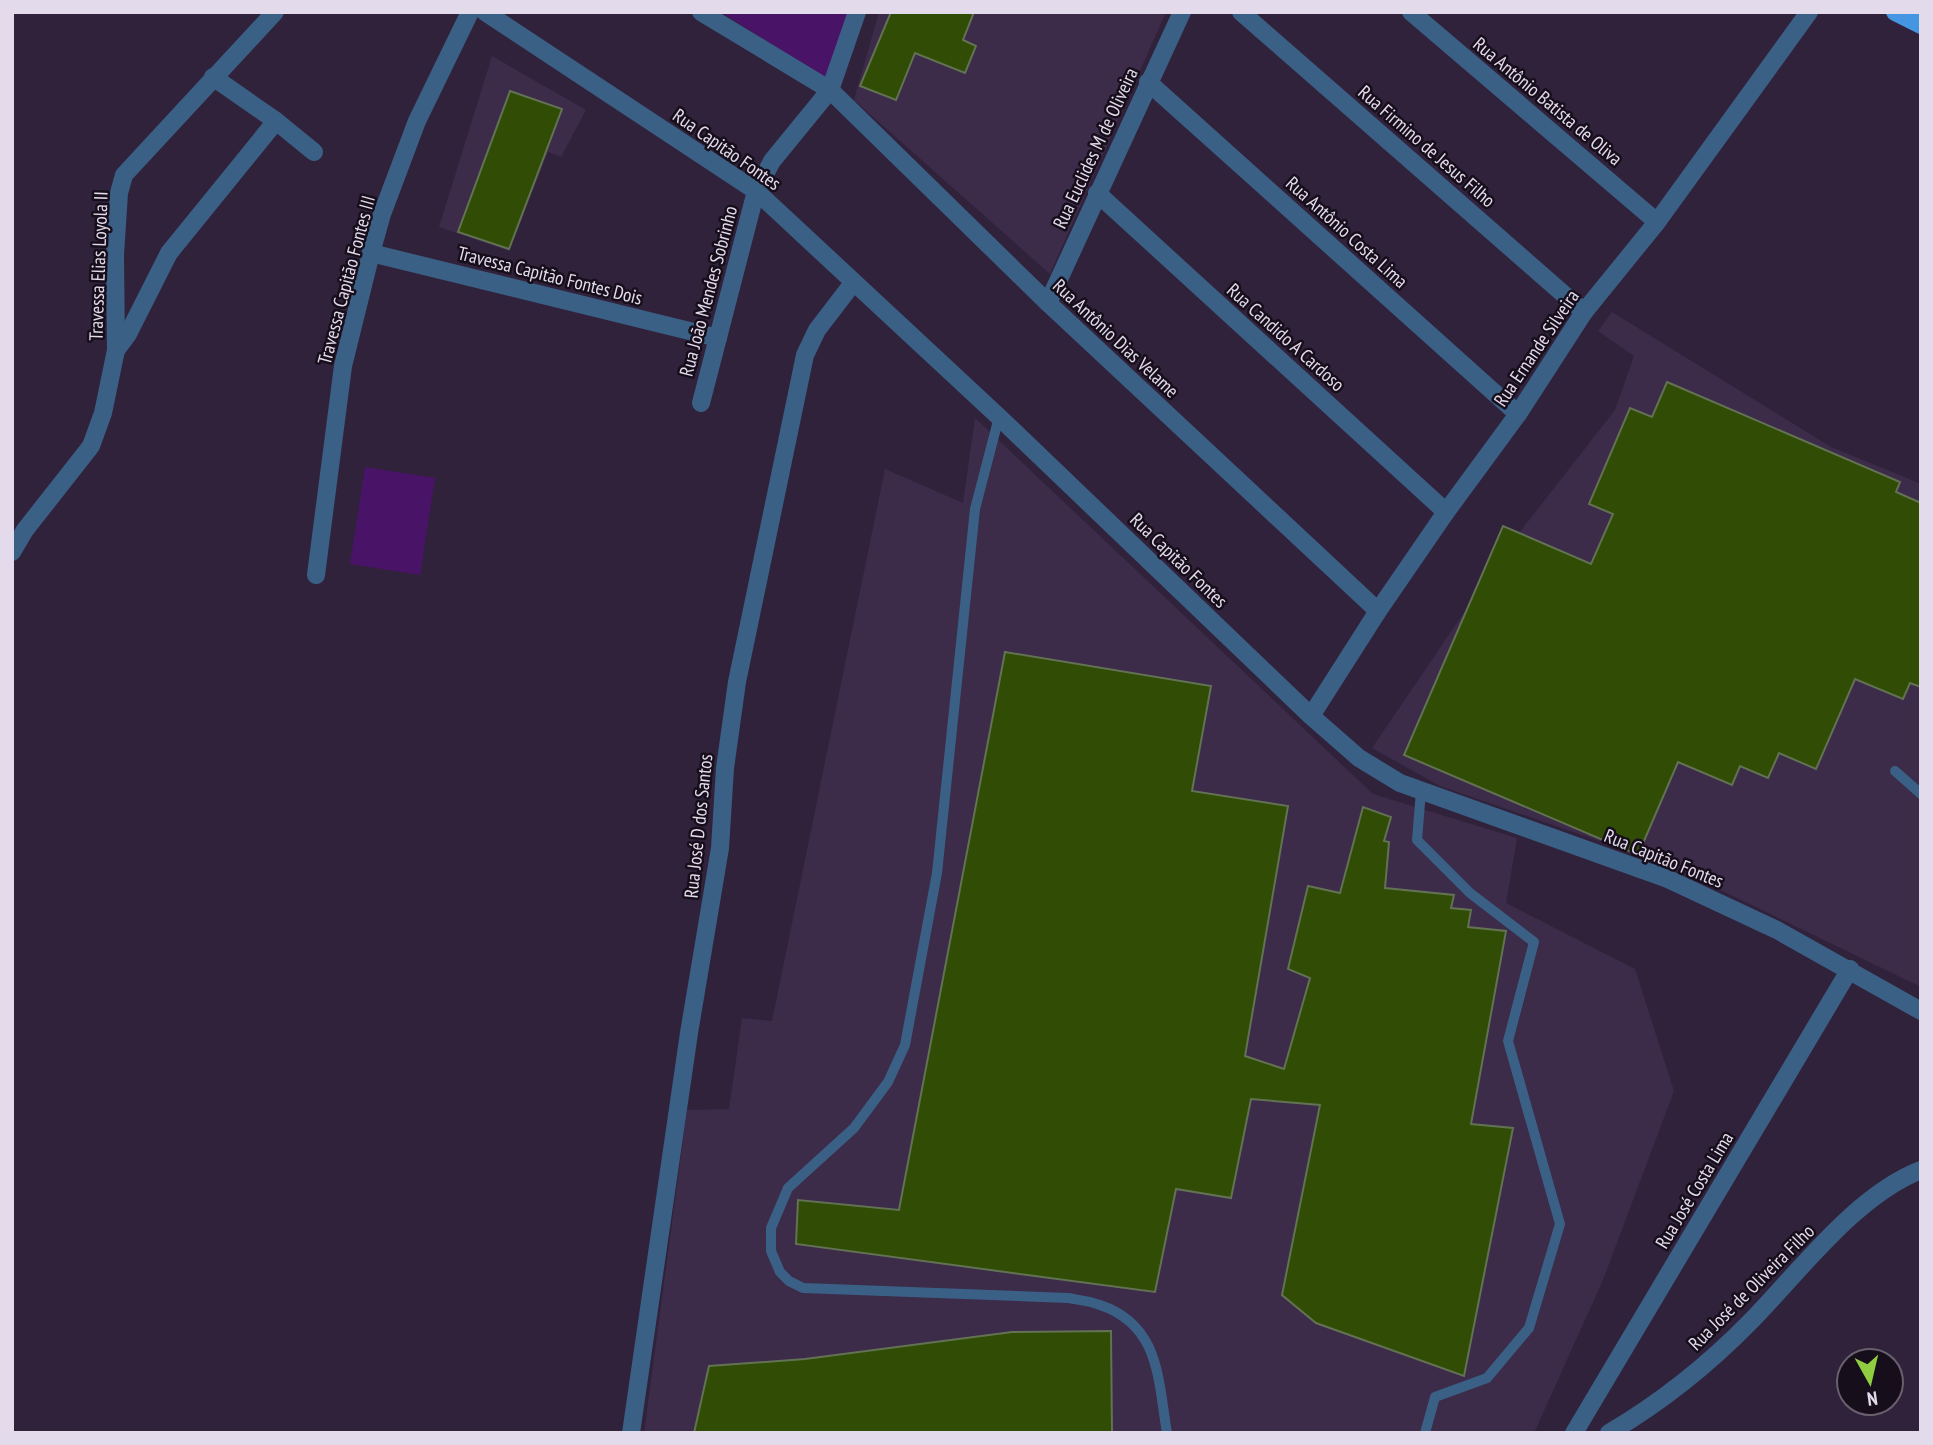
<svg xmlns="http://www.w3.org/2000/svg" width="1933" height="1445" font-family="'PT Sans Narrow',sans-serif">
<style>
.built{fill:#3c2b49}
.green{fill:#491467}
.building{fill:#304c05;stroke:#627253;stroke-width:2}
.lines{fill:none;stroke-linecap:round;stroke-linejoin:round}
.lane{stroke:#3b6086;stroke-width:10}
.street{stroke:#3b6086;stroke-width:18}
.primary{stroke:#4495e2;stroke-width:18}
.labels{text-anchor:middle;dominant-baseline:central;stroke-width:5;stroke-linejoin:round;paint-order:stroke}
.street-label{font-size:19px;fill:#e3daeb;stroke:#160f1b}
</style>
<rect width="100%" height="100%" fill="#31223c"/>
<g class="built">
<polygon points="879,12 1166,12 1050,274 854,100"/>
<polygon points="492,56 586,110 561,157 548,152 509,251 439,227"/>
<polygon points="1612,312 1831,447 1919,483 1921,479 1921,987 1669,865 1440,786 1372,748 1512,542 1615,410 1634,356 1598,331"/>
<polygon points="975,418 1373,794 1517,838 1506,903 1635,969 1674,1091 1603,1280 1534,1433 644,1433 687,1110 729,1109 742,1018 772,1021 885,469 963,503"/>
</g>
<g class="green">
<polygon points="721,12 849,12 826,79"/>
<polygon points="365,467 435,478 420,575 350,564"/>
</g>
<g class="building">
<polygon points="891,12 974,12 963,40 976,46 965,73 915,53 896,100 860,86"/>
<polygon points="510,91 562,109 509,249 458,232"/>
<polygon points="1667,382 1900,482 1896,492 1921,503 1921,687 1910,683 1903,699 1855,679 1816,769 1779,753 1768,778 1740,766 1732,785 1678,762 1638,855 1404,755 1503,526 1591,564 1613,514 1589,504 1630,408 1652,417"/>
<polygon points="1005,652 1211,686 1192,791 1288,806 1245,1056 1284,1069 1310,978 1288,969 1308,886 1340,893 1363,807 1391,817 1384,841 1389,842 1385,888 1454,895 1451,908 1471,910 1468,927 1506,931 1471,1124 1513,1128 1464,1376 1316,1323 1282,1295 1320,1105 1251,1099 1231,1198 1176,1189 1155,1292 796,1244 798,1200 899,1210"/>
<polygon points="1111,1331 1112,1433 694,1433 709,1366 805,1359 1012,1332"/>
</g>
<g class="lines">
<g class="lane">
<path d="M 999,417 L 975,509 L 937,873 L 905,1045 L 888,1082 L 854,1128 L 788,1188 L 771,1228 L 771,1251 L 780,1272 L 789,1281 L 803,1288 L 1068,1298 C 1079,1300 1090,1301 1100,1305 C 1160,1325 1158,1380 1167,1433"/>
<polyline points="1895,771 1921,794"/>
<polyline points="1421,791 1417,840 1470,893 1534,942 1508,1041 1560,1224 1529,1328 1487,1378 1435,1397 1425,1433"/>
</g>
<g class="street">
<polyline points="485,12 756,191 999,417 1311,716 1359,758 1400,783 1668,879 1777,930 1921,1011"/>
<polyline points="701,12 830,90 1048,303 1378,611"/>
<polyline points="1241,12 1584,312"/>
<polyline points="1411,12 1657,222"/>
<polyline points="213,77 276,121 314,152"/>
<polyline points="1148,82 1518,414"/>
<polyline points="1097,193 1446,512"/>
<polyline points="371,253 718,338"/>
<polyline points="1048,303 1182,12"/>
<polyline points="116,350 128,334 169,253 276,121"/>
<polyline points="701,403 756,191 772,161 830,90 857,12"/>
<polyline points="12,552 25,530 91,446 103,413 116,350 115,255 119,193 124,175 275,12"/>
<polyline points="316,575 343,366 371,253 382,214 417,121 470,12"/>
<polyline points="1311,716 1378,611 1446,512 1518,414 1584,312 1657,222 1809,12"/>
<polyline points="631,1433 689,1033 720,848 725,768 737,682 805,355 817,330 853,283"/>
<polyline points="1574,1433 1850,969"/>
<path d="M 1609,1433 C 1660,1403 1710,1363 1751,1321 C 1800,1271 1856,1195 1921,1170"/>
</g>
<polyline class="primary" points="1895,12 1921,25"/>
</g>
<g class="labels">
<g class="street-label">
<text transform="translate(1548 101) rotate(40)">Rua Antônio Batista de Oliva</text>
<text transform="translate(1427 146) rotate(41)">Rua Firmino de Jesus Filho</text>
<text transform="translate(1095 148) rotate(-65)">Rua Euclides M de Oliveira</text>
<text transform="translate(727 149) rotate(35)">Rua Capitão Fontes</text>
<text transform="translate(1347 232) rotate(42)">Rua Antônio Costa Lima</text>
<text transform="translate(98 266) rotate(-88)">Travessa Elias Loyola II</text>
<text transform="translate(550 275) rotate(14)">Travessa Capitão Fontes Dois</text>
<text transform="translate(346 280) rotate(-75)">Travessa Capitão Fontes III</text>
<text transform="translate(708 291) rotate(-75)">Rua João Mendes Sobrinho</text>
<text transform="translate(1286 337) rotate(42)">Rua Candido A Cardoso</text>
<text transform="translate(1116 338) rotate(43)">Rua Antônio Dias Velame</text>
<text transform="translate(1536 348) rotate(-56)">Rua Ernande Silveira</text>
<text transform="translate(1179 560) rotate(44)">Rua Capitão Fontes</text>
<text transform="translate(698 826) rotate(-84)">Rua José D dos Santos</text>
<text transform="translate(1664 858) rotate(22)">Rua Capitão Fontes</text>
<text transform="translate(1694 1190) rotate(-59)">Rua José Costa Lima</text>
<text transform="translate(1751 1287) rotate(-45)">Rua José de Oliveira Filho</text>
</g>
</g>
<rect width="1933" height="1445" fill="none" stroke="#e3daeb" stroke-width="28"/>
<g transform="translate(1870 1382) rotate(172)"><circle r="33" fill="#160f1b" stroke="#68606e" stroke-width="2"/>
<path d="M0-5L12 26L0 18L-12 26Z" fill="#91cd40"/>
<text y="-10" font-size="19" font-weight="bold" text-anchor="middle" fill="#e3daeb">N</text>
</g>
</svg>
